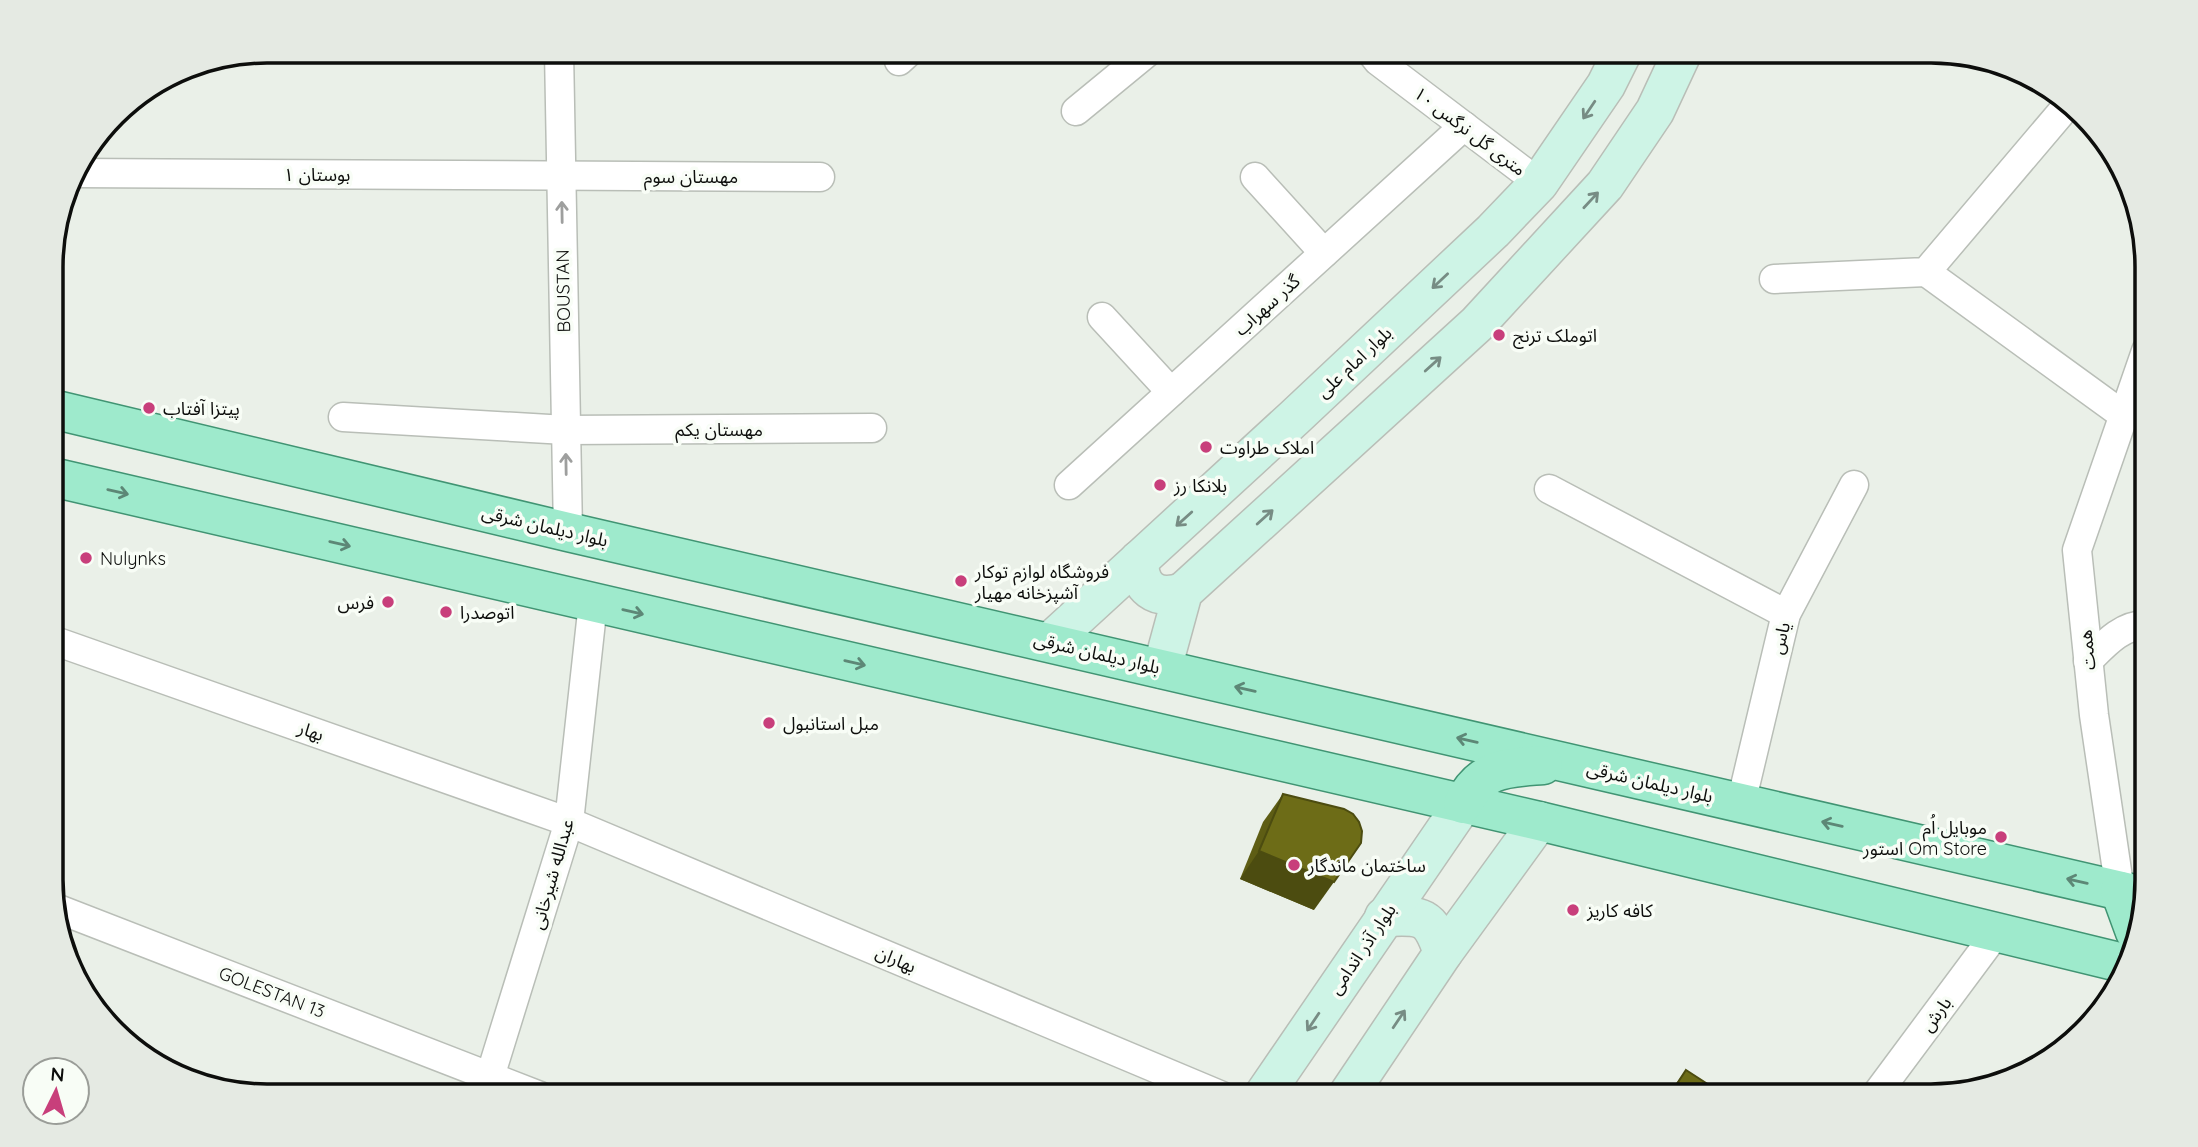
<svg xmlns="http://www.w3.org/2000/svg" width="2198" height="1147" font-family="Quicksand,'Noto Sans Arabic',sans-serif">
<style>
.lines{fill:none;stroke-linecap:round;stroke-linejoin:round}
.minor-casing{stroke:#b9beb7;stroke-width:31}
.secondary-casing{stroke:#b9beb7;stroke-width:41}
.primary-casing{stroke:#419473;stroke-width:41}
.minor{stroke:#fff;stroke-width:28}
.secondary{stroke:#cef4e6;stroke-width:38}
.primary{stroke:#9eeacc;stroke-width:38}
.wall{fill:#5e5d14}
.shaded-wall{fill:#4c4c10}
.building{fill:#6d6c17;stroke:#4c4c10;stroke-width:2}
.oneway{stroke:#778c84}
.oneway2{stroke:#9e9f9e}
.oneway3{stroke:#5d8776}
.poi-dot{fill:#c83f7b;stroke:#f8fdf6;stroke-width:2.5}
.labels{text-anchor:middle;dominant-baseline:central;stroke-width:7;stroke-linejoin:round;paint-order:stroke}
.street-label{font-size:18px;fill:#0d0e0c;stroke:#f8fdf6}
.poi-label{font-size:18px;fill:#0d0e0c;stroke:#f8fdf6;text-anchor:start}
.rim{fill:none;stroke:#0d0e0c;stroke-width:3.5}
</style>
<rect width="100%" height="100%" fill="#eaf0e8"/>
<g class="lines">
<defs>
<g id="minor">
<polyline points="559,51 568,532"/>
<polyline points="1370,51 1378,61 1539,183"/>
<polyline points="899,61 910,51"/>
<polyline points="1076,111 1149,51"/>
<polyline points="73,173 820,177"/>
<polyline points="1255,177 1324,253"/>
<polyline points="1926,272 2123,415"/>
<polyline points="1774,279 1926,272 2066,107"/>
<polyline points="1102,317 1171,392"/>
<polyline points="343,417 566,430 872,428"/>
<polyline points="1069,485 1464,126"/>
<polyline points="1549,489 1786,614"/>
<polyline points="52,640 569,822 1222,1096"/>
<path d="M 2088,661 C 2104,645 2122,624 2147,625"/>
<polyline points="1741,803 1786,614 1854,485"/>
<polyline points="2120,891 2094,715 2077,550 2146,351"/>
<polyline points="53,907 540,1096"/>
<polyline points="484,1096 569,822 593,603"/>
<polyline points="1875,1096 1997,932"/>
</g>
<g id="secondary">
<path d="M 1139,560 C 1139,588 1155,601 1183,592"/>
<polyline points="1050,642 1294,418 1493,231 1539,183 1606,85 1623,51"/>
<polyline points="1162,669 1183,592 1477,324 1605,185 1655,111 1683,51"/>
<path d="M 1384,917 C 1423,915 1430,915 1443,953"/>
<polyline points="1263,1096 1463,804"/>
<polyline points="1347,1096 1443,953 1539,821"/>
</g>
<g id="primary">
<polyline points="52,409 568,532 2143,896"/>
<polyline points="52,477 1539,821 2127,964"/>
<path d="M 1463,804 C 1481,767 1506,768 1543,765"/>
<polyline points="2120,891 2135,932"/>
</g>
</defs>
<use href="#minor" class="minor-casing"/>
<use href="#secondary" class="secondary-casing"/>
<use href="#primary" class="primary-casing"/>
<use href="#minor" class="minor"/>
<use href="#secondary" class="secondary"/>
<use href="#primary" class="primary"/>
</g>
<g class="wall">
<polygon points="1283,794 1314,910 1240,879 1263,822"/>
<polygon points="1686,1070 1726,1096 1667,1096"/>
</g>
<polygon class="shaded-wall" points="1259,851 1334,882 1314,910 1240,879"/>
<g class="building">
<polygon points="1283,794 1344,809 1353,814 1359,822 1362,831 1361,843 1334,882 1259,851"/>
<polygon points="1686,1070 1726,1096 1669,1096"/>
</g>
<defs><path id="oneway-shaft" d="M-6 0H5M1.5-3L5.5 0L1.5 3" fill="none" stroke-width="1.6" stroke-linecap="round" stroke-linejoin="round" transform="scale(1.75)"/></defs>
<g class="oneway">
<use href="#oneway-shaft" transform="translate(1589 110) rotate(124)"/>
<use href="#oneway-shaft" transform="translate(1591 200) rotate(-47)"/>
<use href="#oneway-shaft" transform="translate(1440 281) rotate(137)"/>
<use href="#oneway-shaft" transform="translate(1433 364) rotate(-42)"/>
<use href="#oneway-shaft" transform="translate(1265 517) rotate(-42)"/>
<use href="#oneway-shaft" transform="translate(1184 519) rotate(138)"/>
<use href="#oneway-shaft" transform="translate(1399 1019) rotate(-56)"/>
<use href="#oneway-shaft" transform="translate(1313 1022) rotate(124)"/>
</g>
<g class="oneway2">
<use href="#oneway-shaft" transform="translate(562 212) rotate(-91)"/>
<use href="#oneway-shaft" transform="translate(566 464) rotate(-91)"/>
</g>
<g class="oneway3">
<use href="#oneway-shaft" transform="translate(118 492) rotate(13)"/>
<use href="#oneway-shaft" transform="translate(340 544) rotate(13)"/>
<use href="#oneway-shaft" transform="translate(633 612) rotate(13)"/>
<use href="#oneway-shaft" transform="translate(855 663) rotate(13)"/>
<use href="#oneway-shaft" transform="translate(1245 689) rotate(-167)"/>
<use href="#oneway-shaft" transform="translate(1467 740) rotate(-167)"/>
<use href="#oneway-shaft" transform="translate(1832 824) rotate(-167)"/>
<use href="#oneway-shaft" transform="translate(2077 881) rotate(-167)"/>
</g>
<g class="poi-dot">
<circle cx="1499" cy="335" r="7"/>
<circle cx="149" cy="408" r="7"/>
<circle cx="1206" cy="447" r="7"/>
<circle cx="1160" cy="485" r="7"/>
<circle cx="86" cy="558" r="7"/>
<circle cx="961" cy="581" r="7"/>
<circle cx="388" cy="602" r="7"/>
<circle cx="446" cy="612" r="7"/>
<circle cx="769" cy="723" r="7"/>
<circle cx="2001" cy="837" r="7"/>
<circle cx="1294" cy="865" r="7"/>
<circle cx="1573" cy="910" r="7"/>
</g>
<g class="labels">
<g class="street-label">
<text transform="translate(1470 131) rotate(37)">۱۰ متری گل نرگس</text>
<text x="317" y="174">بوستان ۱</text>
<text x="691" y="176">مهستان سوم</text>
<text transform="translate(563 291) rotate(-91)">BOUSTAN</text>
<text transform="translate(1267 305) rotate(-42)">گذر سهراب</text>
<text transform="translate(1354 362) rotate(-43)">بلوار امام علی</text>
<text x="719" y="429">مهستان یکم</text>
<text transform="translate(545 526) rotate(13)">بلوار دیلمان شرقی</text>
<text transform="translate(1780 638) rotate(-76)">یاس</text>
<text transform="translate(2087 650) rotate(-96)">همت</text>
<text transform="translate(1097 653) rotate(13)">بلوار دیلمان شرقی</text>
<text transform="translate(311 731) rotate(19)">بهار</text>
<text transform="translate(1650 782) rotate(13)">بلوار دیلمان شرقی</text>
<text transform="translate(552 874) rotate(-74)">عبدالله شیرخانی</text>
<text transform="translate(1362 949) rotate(-56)">بلوار آذر اندامی</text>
<text transform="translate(896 959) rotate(23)">بهاران</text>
<text transform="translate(272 992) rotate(21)">GOLESTAN 13</text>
<text transform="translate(1936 1014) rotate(-54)">بارش</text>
</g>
<g class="poi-label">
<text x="1513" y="335">اتوملک ترنج</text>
<text x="163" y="408">پیتزا آفتاب</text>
<text x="1220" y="447">املاک طراوت</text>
<text x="1174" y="485">بلانکا رز</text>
<text x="100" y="558">Nulynks</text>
<text x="975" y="571">فروشگاه لوازم توکار<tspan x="975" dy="21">آشپزخانه مهیار</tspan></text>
<text x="374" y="602" text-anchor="end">فرس</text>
<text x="460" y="612">اتوصدرا</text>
<text x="783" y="723">مبل استانبول</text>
<text x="1987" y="827" text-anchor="end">موبایل اُم<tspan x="1987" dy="21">استور Om Store</tspan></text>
<text x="1308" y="865">ساختمان ماندگار</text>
<text x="1587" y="910">کافه کاریز</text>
</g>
</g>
<path d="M0 0H2198V1147H0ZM267 63H1931A204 204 0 0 1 2135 267V880A204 204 0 0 1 1931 1084H267A204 204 0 0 1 63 880V267A204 204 0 0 1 267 63Z" fill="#e5eae3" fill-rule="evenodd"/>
<path class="rim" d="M267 63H1931A204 204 0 0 1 2135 267V880A204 204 0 0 1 1931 1084H267A204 204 0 0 1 63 880V267A204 204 0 0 1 267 63Z"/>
<g transform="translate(56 1091) rotate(5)"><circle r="33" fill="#f8fdf6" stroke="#9a9d98" stroke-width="2"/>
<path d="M0-5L12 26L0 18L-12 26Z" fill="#c83f7b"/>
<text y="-10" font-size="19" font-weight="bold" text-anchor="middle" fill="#0d0e0c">N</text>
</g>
</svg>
